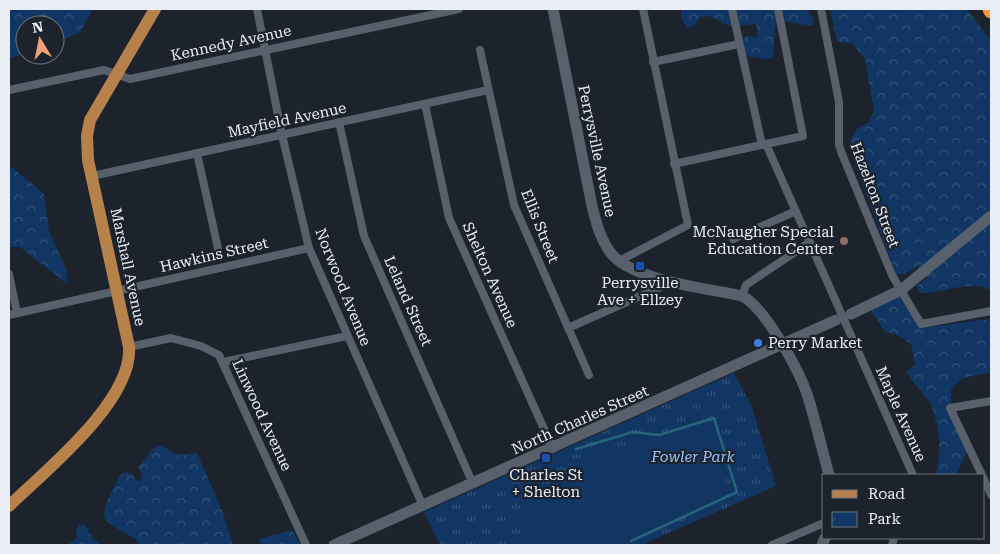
<svg xmlns="http://www.w3.org/2000/svg" width="1000" height="554" font-family="'Roboto Serif',serif">
<style>
.forest{fill:url(#forest-crowns)}
.park{fill:url(#park-tufts)}
.pitch{fill:#113663}
.lines{fill:none;stroke-linecap:round;stroke-linejoin:round}
.stream{stroke:#28657a;stroke-width:2.5}
.street{stroke:#58606b;stroke-width:8}
.secondary{stroke:#58606b;stroke-width:11}
.primary{stroke:#b7824a;stroke-width:12}
.highway{stroke:#f79934;stroke-width:15}
.education-dot{fill:#8d6e63;stroke:#1d232c;stroke-width:2}
.transit-dot{fill:#1a4fb4;stroke:#1d232c;stroke-width:2}
.shop-dot{fill:#3f7fe0;stroke:#1d232c;stroke-width:2}
.labels{text-anchor:middle;dominant-baseline:central;stroke-width:4.5;stroke-linejoin:round;paint-order:stroke}
.street-label{font-size:15px;fill:#e9eef4;stroke:#1d232c}
.poi-label{font-size:15px;fill:#e9eef4;stroke:#1d232c}
.park-label{font-size:15px;font-style:italic;fill:#99c2f8;stroke:#1d232c}
</style>
<defs>
<pattern id="forest-crowns" width="20" height="18" patternUnits="userSpaceOnUse" patternTransform="scale(1.25)"><rect width="20" height="18" fill="#113663"/><path d="M2 6a3 3 0 1 1 6 0M12 15a3 3 0 1 1 6 0" fill="none" stroke="#34537a"/></pattern>
<pattern id="park-tufts" width="24" height="20" patternUnits="userSpaceOnUse" patternTransform="scale(1.25)"><rect width="24" height="20" fill="#113663"/><path d="M3 7l-1-3M5 7V3M7 7l1-3M15 17l-1-3M17 17v-4M19 17l1-3" fill="none" stroke="#34537a"/></pattern>
</defs>
<rect width="100%" height="100%" fill="#1d232c"/>
<g class="forest">
<polygon points="9,9 93,9 80,32 55,43 55,25 25,25 25,54 9,58"/>
<polygon points="681,9 806,9 814,19 813,26 783,21 775,27 773,58 764,59 747,56 742,45 743,39 747,36 758,37 756,24 731,26 709,16 700,17 694,26 687,28 681,18"/>
<path d="M 830,9 L 967,9 L 991,41 L 991,290 C 969,279 942,294 919,293 L 917,285 L 928,278 L 917,266 L 905,274 L 896,274 L 853,159 L 850,141 L 857,129 L 869,122 L 874,111 L 865,59 L 852,43 L 837,42 Z"/>
<polygon points="9,165 44,194 49,231 67,271 67,284 20,247 9,247"/>
<path d="M 899,296 L 920,328 L 991,319 L 991,372 L 963,378 L 951,389 L 951,416 L 967,451 L 956,475 L 934,475 C 944,464 938,416 930,403 C 923,392 913,383 906,372 L 915,365 L 911,344 L 896,334 L 885,332 L 871,311 Z"/>
<path d="M 161,445 L 176,455 L 197,453 L 223,513 L 233,545 L 137,545 L 137,540 C 128,534 115,529 107,521 C 97,512 116,485 121,474 L 127,472 L 133,475 L 135,480 L 140,481 L 142,474 L 138,467 L 154,448 Z"/>
<polygon points="79,524 85,525 92,537 101,545 67,545 77,538 76,530"/>
<polygon points="292,530 301,545 262,545 259,539"/>
</g>
<polygon class="park" points="734,373 752,407 776,486 641,545 440,545 424,512"/>
<polygon class="pitch" points="709,424 729,492 636,545 514,545 538,497 583,459"/>
<g class="lines">
<polyline class="stream" points="576,449 633,432 659,435 714,418 737,492 631,541"/>
<g class="street">
<polyline points="257,9 282,135 309,248 423,506"/>
<polyline points="732,9 762,145"/>
<polyline points="821,9 839,102 839,145 842,154 892,275 921,324 991,311"/>
<polyline points="480,50 514,205 589,375"/>
<polyline points="653,62 739,44"/>
<polyline points="9,90 104,70 130,79 459,9"/>
<polyline points="425,104 449,218 553,449"/>
<polyline points="339,122 364,236 473,484"/>
<polyline points="766,144 913,475"/>
<polyline points="197,153 219,253"/>
<polyline points="674,164 803,136 778,9"/>
<polyline points="92,176 488,90"/>
<polyline points="733,239 796,211"/>
<polyline points="619,261 688,225 643,9"/>
<polyline points="9,274 17,313"/>
<polyline points="742,296 746,285 810,242"/>
<polyline points="9,315 309,248"/>
<polyline points="568,328 672,282"/>
<polyline points="129,347 171,338 201,346 219,355 306,545"/>
<polyline points="223,362 347,336"/>
<polyline points="982,475 950,408 991,401"/>
<polyline points="984,479 991,495"/>
<polyline points="772,545 824,523"/>
<polyline points="892,545 894,538"/>
</g>
<g class="secondary">
<path d="M 553,9 L 592,206 C 596,222 600,238 610,252 C 631,281 707,288 742,296 C 765,307 800,372 808,397 C 816,423 822,449 829,475"/>
<polyline points="851,314 901,290 991,216"/>
<polyline points="334,545 836,320"/>
<polyline points="822,545 825,538"/>
</g>
<path class="primary" d="M 9,506 C 45,471 133,401 129,347 L 88,160 L 87,136 L 90,120 L 155,9"/>
<polyline class="highway" points="990,9 991,11"/>
</g>
<circle class="education-dot" cx="844" cy="241" r="5"/>
<g class="transit-dot">
<rect x="635" y="261" width="10" height="10" rx="2.5"/>
<rect x="541" y="453" width="10" height="10" rx="2.5"/>
</g>
<circle class="shop-dot" cx="758" cy="343" r="5"/>
<g class="labels">
<g class="street-label">
<text transform="translate(231 43) rotate(-12)">Kennedy Avenue</text>
<text transform="translate(287 120) rotate(-12)">Mayfield Avenue</text>
<text transform="translate(597 151) rotate(78)">Perrysville Avenue</text>
<text transform="translate(875 195) rotate(69)">Hazelton Street</text>
<text transform="translate(540 226) rotate(68)">Ellis Street</text>
<text transform="translate(214 255) rotate(-13)">Hawkins Street</text>
<text transform="translate(128 267) rotate(78)">Marshall Avenue</text>
<text transform="translate(490 275) rotate(66)">Shelton Avenue</text>
<text transform="translate(343 287) rotate(68)">Norwood Avenue</text>
<text transform="translate(408 301) rotate(66)">Leland Street</text>
<text transform="translate(901 414) rotate(66)">Maple Avenue</text>
<text transform="translate(262 415) rotate(65)">Linwood Avenue</text>
<text transform="translate(580 420) rotate(-24)">North Charles Street</text>
</g>
<g class="poi-label">
<text x="834" y="232" text-anchor="end">McNaugher Special<tspan x="834" dy="17">Education Center</tspan></text>
<text x="640" y="283">Perrysville<tspan x="640" dy="17">Ave + Ellzey</tspan></text>
<text x="768" y="343" text-anchor="start">Perry Market</text>
<text x="546" y="475">Charles St<tspan x="546" dy="17">+ Shelton</tspan></text>
</g>
<g class="park-label">
<text x="693" y="457">Fowler Park</text>
</g>
</g>
<rect width="1000" height="554" fill="none" stroke="#e9eef4" stroke-width="20"/>
<rect x="822" y="474" width="162" height="65" fill="#1d232c" stroke="#6f747c"/>
<rect x="832" y="490" width="25" height="8" fill="#b7824a" stroke="#6f747c"/>
<text x="868" y="499" font-size="15" fill="#e9eef4">Road</text>
<rect x="832" y="512" width="25" height="15" fill="url(#park-tufts)" stroke="#6f747c"/>
<text x="868" y="524" font-size="15" fill="#e9eef4">Park</text>
<g transform="translate(40 40) rotate(350)"><circle r="24" fill="#1d232c" stroke="#6f747c"/>
<path d="M0-4L9 19L0 12L-9 19Z" fill="#efa377"/>
<text y="-8" font-size="14" font-weight="bold" text-anchor="middle" fill="#e9eef4">N</text>
</g>
</svg>
